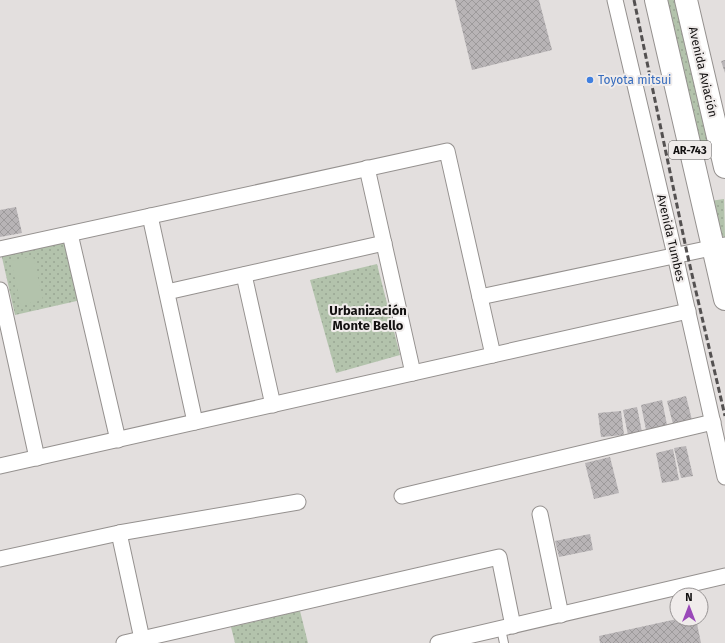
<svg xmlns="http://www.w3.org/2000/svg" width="725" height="643" font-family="'Fira Sans',sans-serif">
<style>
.grass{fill:url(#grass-dots)}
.garden{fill:#b3c3ac}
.building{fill:url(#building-cross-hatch)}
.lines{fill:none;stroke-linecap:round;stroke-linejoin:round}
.service-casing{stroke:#95918f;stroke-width:10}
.minor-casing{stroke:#95918f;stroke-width:17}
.primary-casing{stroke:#95918f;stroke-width:24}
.service{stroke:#fff;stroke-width:8}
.minor{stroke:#fff;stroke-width:15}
.primary{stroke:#fff;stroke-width:22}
.rail{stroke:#545151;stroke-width:3;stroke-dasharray:6 3;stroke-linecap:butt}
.shop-dot{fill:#3f7fe0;stroke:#f0eceb;stroke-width:1.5}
.labels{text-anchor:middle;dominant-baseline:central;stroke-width:4;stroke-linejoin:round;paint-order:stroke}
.shield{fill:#f0eceb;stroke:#555352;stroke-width:1}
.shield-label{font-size:11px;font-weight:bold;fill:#131111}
.street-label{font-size:12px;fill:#131111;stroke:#f0eceb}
.shop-label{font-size:12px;fill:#366cbe;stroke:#f0eceb;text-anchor:start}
.neighbourhood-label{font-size:13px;font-weight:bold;fill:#131111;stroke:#f0eceb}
</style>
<defs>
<pattern id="grass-dots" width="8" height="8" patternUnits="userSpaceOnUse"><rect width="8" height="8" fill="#b3c3ac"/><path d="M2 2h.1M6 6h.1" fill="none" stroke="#99a693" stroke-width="1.8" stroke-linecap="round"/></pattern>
<pattern id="building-cross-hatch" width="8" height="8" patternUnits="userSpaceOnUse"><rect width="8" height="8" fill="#b8b4b6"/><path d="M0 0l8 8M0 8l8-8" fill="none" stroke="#9d9a9b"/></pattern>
</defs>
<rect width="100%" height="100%" fill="#e3dfde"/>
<g class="grass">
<polygon points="665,0 679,0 715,157 703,160"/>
<polygon points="724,199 725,237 720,236 710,201"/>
<polygon points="67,239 81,300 15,315 1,253"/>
<polygon points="377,264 400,355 336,373 310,280"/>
<polygon points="300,611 308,643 235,643 231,627"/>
</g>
<polygon class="garden" points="33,256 43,300 21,305 11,261"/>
<g class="building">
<polygon points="455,0 539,0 552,50 472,70"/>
<polygon points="725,60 725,73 721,61"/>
<polygon points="16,207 22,233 0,237 0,210"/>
<polygon points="686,396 692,420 673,424 667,401"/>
<polygon points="662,400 667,425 646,430 641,405"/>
<polygon points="637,407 642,432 628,435 623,410"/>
<polygon points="621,411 624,435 601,437 598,413"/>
<polygon points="686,446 693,476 681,478 674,448"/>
<polygon points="673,449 679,480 662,483 656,453"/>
<polygon points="610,457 619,493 594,499 585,463"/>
<polygon points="590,534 593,550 559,557 555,541"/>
<polygon points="677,619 696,619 701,643 600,643 599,636"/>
</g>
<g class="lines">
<defs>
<polyline id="service" points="501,629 504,643"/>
<g id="minor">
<polyline points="615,0 675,255 725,477"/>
<polyline points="367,168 413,373"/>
<polyline points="150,216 195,422"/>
<polyline points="70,234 118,440"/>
<polyline points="0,249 447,151 493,355"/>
<polyline points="244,275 273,405"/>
<polyline points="0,290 37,458"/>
<polyline points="167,292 384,243"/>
<polyline points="480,297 725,245"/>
<polyline points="0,466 688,311"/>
<polyline points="402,496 713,422"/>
<polyline points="540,514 561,615"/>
<polyline points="119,533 142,639"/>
<polyline points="0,559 119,533 298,502"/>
<polyline points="124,643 499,557 513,626"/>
<polyline points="438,643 725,576"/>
</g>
<g id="primary">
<polyline points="656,0 725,299"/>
<polyline points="686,0 725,167"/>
</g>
</defs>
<use href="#service" class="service-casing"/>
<use href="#minor" class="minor-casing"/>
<use href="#primary" class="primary-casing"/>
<use href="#service" class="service"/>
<use href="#minor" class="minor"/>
<use href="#primary" class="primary"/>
<polyline class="rail" points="634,0 687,253 725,416"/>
</g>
<circle class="shop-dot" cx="590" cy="80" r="4"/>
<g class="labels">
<rect class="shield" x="669" y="141" width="42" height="18" rx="3"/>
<g class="shield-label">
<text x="690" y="150">AR-743</text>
</g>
<g class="street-label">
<text transform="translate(703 72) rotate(77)">Avenida Aviación</text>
<text transform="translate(671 238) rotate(77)">Avenida Tumbes</text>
</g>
<g class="shop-label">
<text x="598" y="80">Toyota mitsui</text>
</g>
<g class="neighbourhood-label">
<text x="368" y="310">Urbanización<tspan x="368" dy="15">Monte Bello</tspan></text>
</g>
</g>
<g transform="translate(689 607)"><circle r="19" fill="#f0eceb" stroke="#989494"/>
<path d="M0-3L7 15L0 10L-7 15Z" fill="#9a49b9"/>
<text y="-6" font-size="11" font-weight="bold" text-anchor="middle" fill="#131111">N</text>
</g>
</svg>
